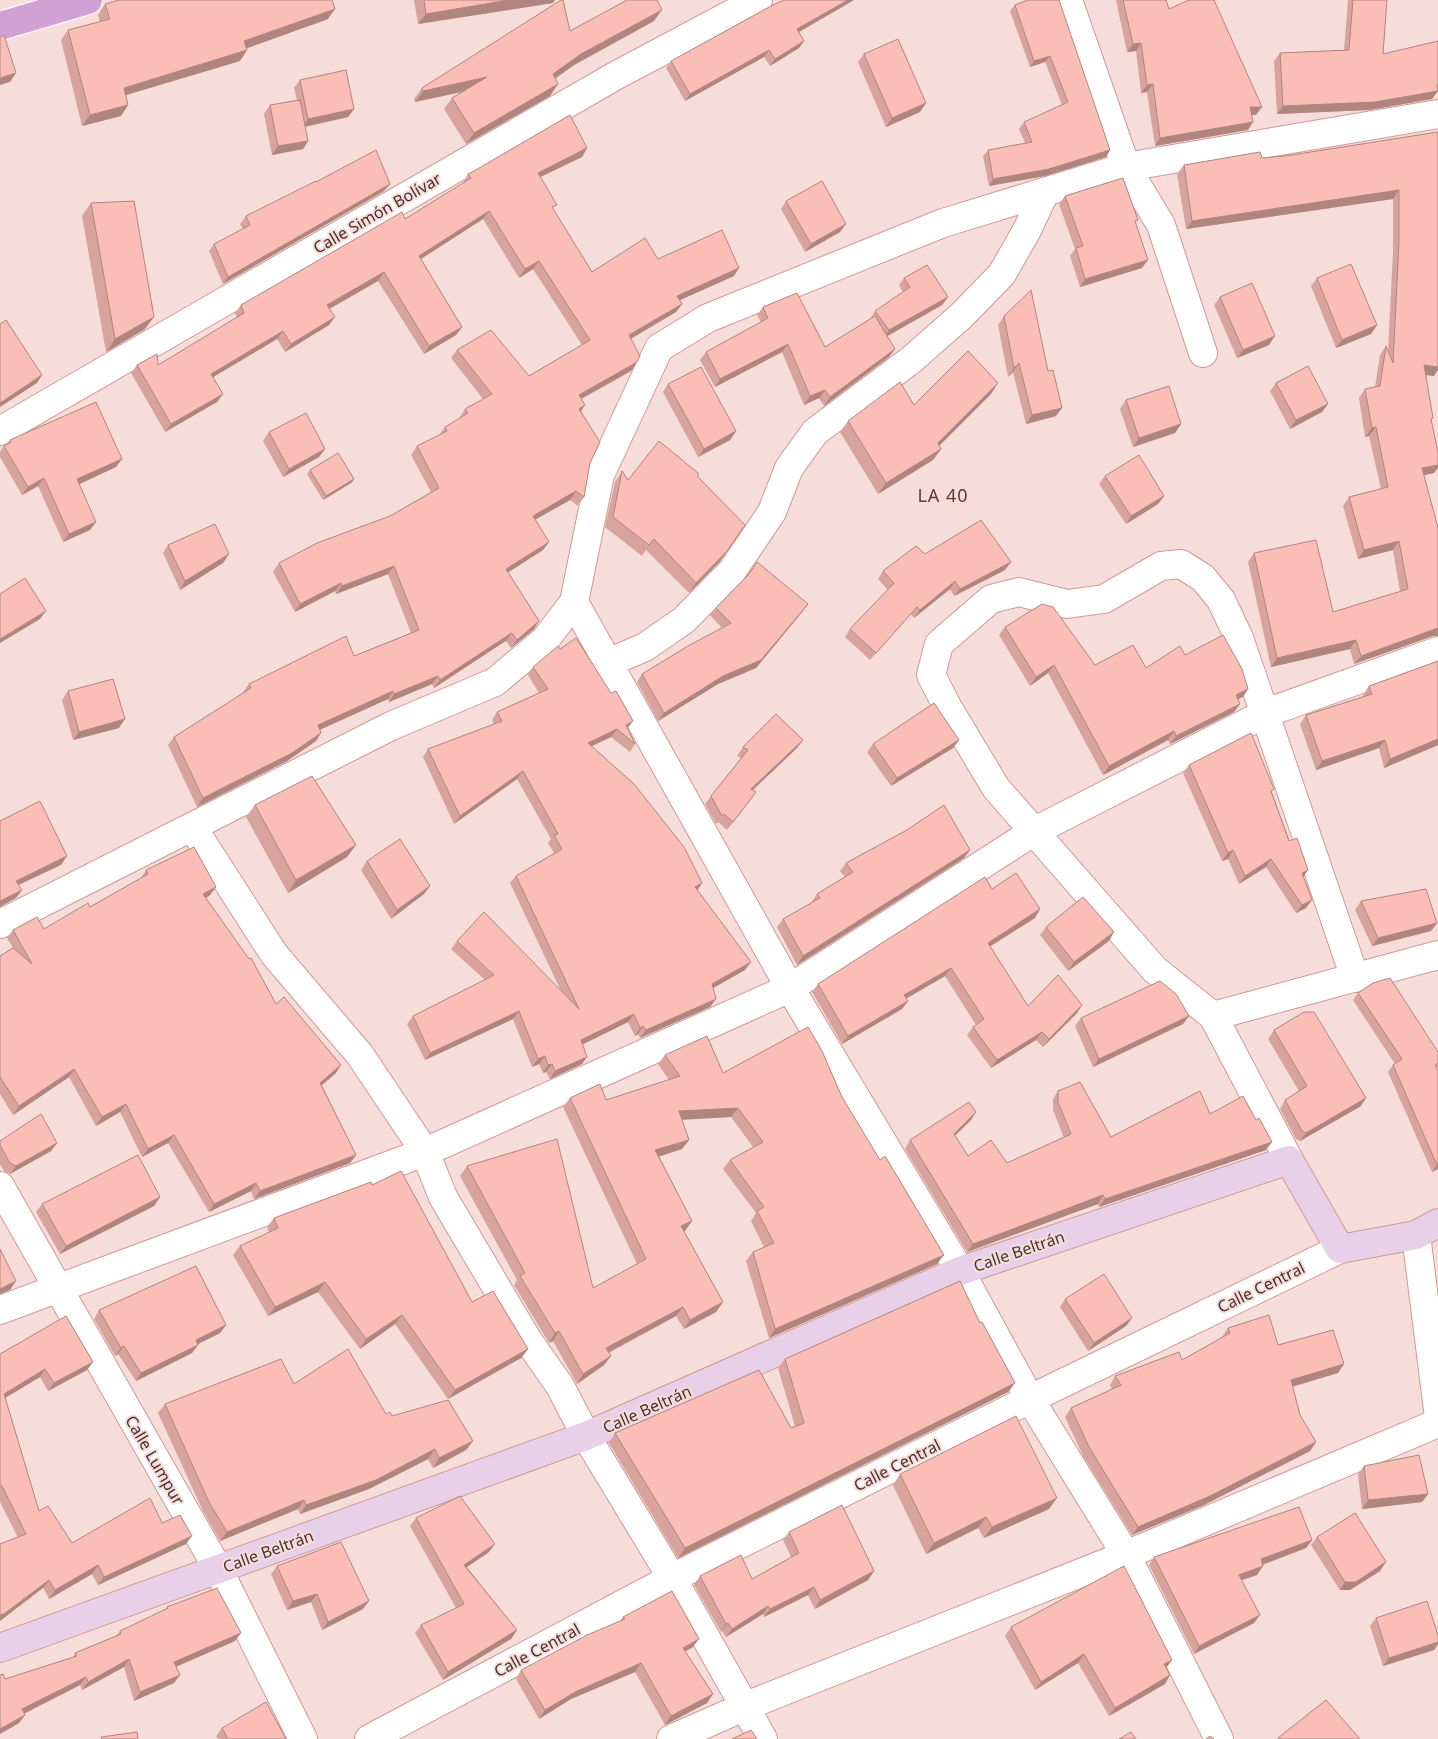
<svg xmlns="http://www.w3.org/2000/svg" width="1438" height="1739" font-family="'Noto Sans',sans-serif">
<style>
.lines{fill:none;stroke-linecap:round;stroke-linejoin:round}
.minor-casing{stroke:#d29891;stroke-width:30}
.secondary-casing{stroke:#d29891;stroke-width:30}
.primary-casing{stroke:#fff;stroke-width:30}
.minor{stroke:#fff;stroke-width:28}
.secondary{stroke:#e8d0e9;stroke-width:28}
.primary{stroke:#d2a1d3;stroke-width:28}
.wall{fill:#d8a39d}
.shaded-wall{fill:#b0857f}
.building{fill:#fbbeb6;stroke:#b0857f}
.labels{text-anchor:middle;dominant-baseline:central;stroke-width:4;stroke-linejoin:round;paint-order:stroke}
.street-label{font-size:16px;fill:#4a312e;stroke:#f7ddda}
.neighbourhood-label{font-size:18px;letter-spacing:1px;fill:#683631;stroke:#f7ddda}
</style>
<rect width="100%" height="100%" fill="#f7ddda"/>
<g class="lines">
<defs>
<g id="minor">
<polyline points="1068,0 1126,167 1161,225 1203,353"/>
<polyline points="0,431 615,76 758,0"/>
<polyline points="574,602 790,988 960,1271 1030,1399 1126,1555 1219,1739"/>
<polyline points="608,663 645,647 684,620 732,571 772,512 789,468 815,432 911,360 961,316 1002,274 1027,230 1045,192"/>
<polyline points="193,828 274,954 360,1055 425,1152 443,1197 527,1339 560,1386 586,1436 672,1578 763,1739"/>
<polyline points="0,924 391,726 495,682 545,640 574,602 600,475 659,348 708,318 943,223 1126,167 1438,114"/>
<polyline points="1355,978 1239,638 1221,600 1203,578 1181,564 1161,566 1104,599 1067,604 1019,592 991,599 939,644 931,675 948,708 996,788 1155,970 1213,1016 1438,955"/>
<polyline points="1213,1016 1289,1160"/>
<polyline points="0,1186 218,1569 303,1739"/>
<polyline points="1416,1235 1438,1410"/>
<polyline points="0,1310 425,1152 790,988 1033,832 1266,713 1438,651"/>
<polyline points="369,1739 672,1578 1030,1399 1340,1249"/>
<polyline points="671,1739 746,1706 1126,1555 1438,1423"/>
</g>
<polyline id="secondary" points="0,1648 586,1436 960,1271 1289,1160 1340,1249 1416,1235 1438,1223"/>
<polyline id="primary" points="0,26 88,0"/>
</defs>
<use href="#minor" class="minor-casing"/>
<use href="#secondary" class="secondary-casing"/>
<use href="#primary" class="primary-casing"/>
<use href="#minor" class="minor"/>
<use href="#secondary" class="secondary"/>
<use href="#primary" class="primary"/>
</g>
<g class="wall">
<polygon points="414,0 555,0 553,3 418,24"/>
<polygon points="854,0 799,32 804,41 799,48 770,66 764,57 685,101 666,68 671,61"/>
<polygon points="1028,0 1110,150 1106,157 1045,176 989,186 983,156 988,150 1025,143 1019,129 1024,122 1062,105 1045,62 1030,67 1010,11 1015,5"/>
<polygon points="1116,0 1166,0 1169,9 1256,115 1252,115 1248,130 1155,146 1147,92 1141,93 1136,51 1127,52"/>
<polygon points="1348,0 1387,0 1383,54 1437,92 1432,99 1369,110 1277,114 1274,61 1280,53 1344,50"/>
<polygon points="105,4 328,19 246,48 247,50 240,61 126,95 128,105 121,116 82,126 61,40 68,30 100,22 98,15"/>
<polygon points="654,21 574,65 555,78 550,96 466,144 444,109 452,98 462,92 415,102 414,99 422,88 570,31"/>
<polygon points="864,54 926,103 920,112 886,127 858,62"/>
<polygon points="300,80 354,109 348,117 305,127 308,141 303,149 272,155 264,114 270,105 297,100 294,88"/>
<polygon points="1438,132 1434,376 1426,375 1433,418 1431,421 1434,473 1424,475 1438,528 1438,636 1433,636 1354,664 1350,649 1271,667 1248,562 1254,553 1333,612 1400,592 1393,550 1358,559 1343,506 1349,497 1381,489 1369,436 1365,437 1359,398 1365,389 1375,387 1380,355 1386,346 1388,351 1393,251 1393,199 1186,229 1177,174 1184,165 1285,156"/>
<polygon points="587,148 582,157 540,177 553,210 592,272 658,259 734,276 680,300 682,304 676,312 631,339 637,362 631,371 582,398 581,412 590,463 584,497 578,506 570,500 535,520 549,542 543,550 508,572 534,629 511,648 506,641 504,642 434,688 432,684 389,702 388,699 320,730 316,741 287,761 197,807 168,745 174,737 243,693 243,692 249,684 354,656 411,633 388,574 336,594 335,591 295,612 273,572 279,563 390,516 431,492 411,455 417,446 439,435 445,427 460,418 460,417 465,409 483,399 451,358 457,350 529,376 582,345 533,269 519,278 483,219 421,259 462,327 456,335 424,354 378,281 329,309 335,317 329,325 285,352 277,339 213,377 223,394 217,402 165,432 131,373 137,365 158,365 237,318 235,313 241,305 405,219 463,183 468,174"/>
<polygon points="316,182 384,191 223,284 209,251 214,244 243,229 240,224 246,216"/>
<polygon points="1065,196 1136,223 1142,268 1080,287 1070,256 1075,249 1059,204"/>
<polygon points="786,201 846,224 840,232 805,252 781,209"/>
<polygon points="91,203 145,329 106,352 82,216"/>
<polygon points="904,278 948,297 942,305 887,336 895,349 889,357 824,406 819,398 804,405 782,352 715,387 700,360 706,352 761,322 757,315 763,307 825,347 870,319 875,311 903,292 899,285"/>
<polygon points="1317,278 1377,325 1371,334 1336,348 1311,286"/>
<polygon points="1220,297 1269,345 1237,358 1214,305"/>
<polygon points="1004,316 1056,416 1026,424 1013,372 1008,377 998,325"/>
<polygon points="1276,383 1328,404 1322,412 1290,429 1270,391"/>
<polygon points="668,384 736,431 730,440 698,457 663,392"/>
<polygon points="991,394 939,446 941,449 933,460 878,494 840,432 848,421 914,405"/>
<polygon points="1126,400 1181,424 1175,433 1133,447 1120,409"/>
<polygon points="269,432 325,449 319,457 283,477 263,441"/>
<polygon points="10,440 116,467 79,484 90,530 63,542 38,486 22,495 0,457 0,452 4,446 8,444"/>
<polygon points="310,470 354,479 351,483 323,500 307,474"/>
<polygon points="622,471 628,480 698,477 720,561 689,593 646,550 642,556 605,527 615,482"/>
<polygon points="1105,476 1164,496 1158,504 1126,524 1099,484"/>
<polygon points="168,545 229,554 223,563 180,590 163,553"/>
<polygon points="925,554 1005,570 954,596 950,589 914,618 911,614 870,660 845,637 850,629 888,590 878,579 883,571"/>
<polygon points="808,604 802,612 756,668 718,684 658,721 637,682 642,674 722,628 710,615 716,608"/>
<polygon points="1005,627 1095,665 1146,668 1185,655 1248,689 1243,697 1238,699 1234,712 1170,744 1168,740 1103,775 1048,673 1030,686 999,635"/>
<polygon points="1438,661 1438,745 1384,768 1379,748 1316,770 1300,724 1306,715 1364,696 1363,695 1369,686"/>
<polygon points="533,667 628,728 635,744 630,752 611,737 591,746 702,883 697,890 745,970 713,988 710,1007 640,1038 638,1034 635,1036 628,1022 582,1045 582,1064 550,1079 546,1072 543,1073 539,1064 532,1067 513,1019 425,1060 407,1024 413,1016 485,980 451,949 457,941 561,991 510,883 516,876 554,853 548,843 551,839 517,779 454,824 423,757 428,749 494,724 492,720 497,712 539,693 528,675"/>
<polygon points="68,691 119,728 73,740 62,700"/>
<polygon points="959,740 953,748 891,786 867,752 873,744"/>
<polygon points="743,747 797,748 753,790 750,801 727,830 718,822 716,824 705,804 741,758 737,756"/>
<polygon points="1189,765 1272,793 1303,877 1306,908 1296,913 1266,867 1239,884 1228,859 1222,861 1183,773"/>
<polygon points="255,805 356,845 347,857 288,893 246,817"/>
<polygon points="907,830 970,850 964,858 797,965 777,927 783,919 811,903 817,894 845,877 840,871 846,863"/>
<polygon points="367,861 430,886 424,894 391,919 361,870"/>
<polygon points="146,870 216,887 210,895 206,898 276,1004 336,1073 322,1085 356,1155 350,1163 254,1199 251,1191 209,1212 168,1143 142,1157 120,1112 96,1126 69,1077 13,1115 0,1094 0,956 13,948 7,938 13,930 44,929 90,907 141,878"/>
<polygon points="992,889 1035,918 990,946 1028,1006 1077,1013 1043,1047 1036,1040 991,1068 967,1035 973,1027 976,1025 945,976 906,999 902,1009 842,1044 812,992 818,984"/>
<polygon points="1361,901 1437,923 1431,931 1372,946 1355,910"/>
<polygon points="1046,927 1109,941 1068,971 1040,935"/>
<polygon points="1358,993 1438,1052 1438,1067 1437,1068 1438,1071 1438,1169 1432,1172 1388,1072 1393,1065 1395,1064 1353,1000"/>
<polygon points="1081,1018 1183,1024 1093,1067 1075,1026"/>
<polygon points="1274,1030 1361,1106 1300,1141 1296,1139 1280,1109 1285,1100 1299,1091 1268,1039"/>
<polygon points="665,1055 723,1073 842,1097 937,1264 769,1338 746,1261 753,1252 764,1247 751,1221 756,1213 723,1169 730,1160 753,1147 731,1117 682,1120 689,1140 682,1149 659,1156 692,1221 684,1231 723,1302 716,1312 684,1329 676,1316 609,1353 611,1356 604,1365 577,1384 553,1341 549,1343 514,1285 517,1280 460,1176 467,1166 593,1288 637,1264 563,1107 570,1098 606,1100 669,1080 658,1064"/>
<polygon points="1058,1091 1111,1137 1210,1114 1266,1150 1099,1207 1098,1204 967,1252 905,1149 910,1140 971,1120 955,1136 968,1156 1007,1163 1064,1138 1053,1110 1053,1099"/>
<polygon points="0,1141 57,1143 51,1151 10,1174 4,1171 0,1164"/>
<polygon points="372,1185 472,1302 528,1349 521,1358 448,1399 395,1324 360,1349 318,1292 268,1316 233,1255 240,1246 269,1232 267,1227 274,1218"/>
<polygon points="160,1197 154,1206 60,1254 36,1212 42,1204"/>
<polygon points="1065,1299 1132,1318 1126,1326 1088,1351 1060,1307"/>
<polygon points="99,1310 226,1325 220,1333 198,1344 192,1353 136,1381 118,1354 115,1356 94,1319"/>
<polygon points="980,1323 1015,1383 1008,1392 678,1558 609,1443 615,1433 791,1428 795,1426 778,1368 785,1359"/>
<polygon points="1228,1328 1278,1345 1338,1373 1292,1386 1300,1415 1316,1442 1310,1451 1204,1505 1132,1535 1083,1456 1065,1417 1071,1408 1112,1389 1110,1385 1115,1376 1182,1360 1222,1338 1222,1337"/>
<polygon points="0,1354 87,1370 48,1391 40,1377 5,1398 39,1511 72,1543 162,1523 186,1544 98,1585 92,1574 49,1599 0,1502"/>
<polygon points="294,1384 386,1414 473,1441 466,1450 433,1468 428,1459 369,1489 300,1514 298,1509 220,1541 203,1511 158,1413 165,1404"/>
<polygon points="1364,1466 1428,1494 1422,1502 1362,1509 1358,1474"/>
<polygon points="900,1474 1049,1509 984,1538 978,1528 926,1554 893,1485"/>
<polygon points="416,1518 489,1552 467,1567 517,1630 511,1639 443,1680 415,1633 421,1625 456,1608 410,1526"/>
<polygon points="789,1532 874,1571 868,1580 815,1609 808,1595 764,1617 763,1614 726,1637 722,1631 721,1632 694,1585 700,1576 752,1579 791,1557 783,1540"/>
<polygon points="1317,1537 1380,1571 1350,1590 1340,1590 1311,1545"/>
<polygon points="1312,1540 1306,1548 1263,1565 1263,1566 1257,1575 1241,1580 1254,1623 1194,1654 1149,1565 1154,1557"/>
<polygon points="277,1566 363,1609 322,1630 311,1602 287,1610 271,1574"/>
<polygon points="167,1607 235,1641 176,1667 174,1683 134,1701 124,1667 82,1690 80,1685 24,1714 25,1715 19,1723 0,1734 0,1675 5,1679 73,1657 75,1653 116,1636 120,1631 165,1610"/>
<polygon points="623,1617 693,1647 685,1651 707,1703 665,1725 635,1672 571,1699 539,1719 516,1679 521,1670 620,1621"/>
<polygon points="1376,1618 1438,1635 1438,1644 1434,1650 1383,1666 1370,1626"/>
<polygon points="1011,1627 1172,1660 1166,1668 1165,1684 1109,1716 1078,1663 1035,1690 1005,1636"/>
<polygon points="222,1728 286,1739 218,1739 216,1736"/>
</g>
<g class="shaded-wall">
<polygon points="509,0 555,0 553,3 418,24 426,14"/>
<polygon points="848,0 854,0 792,36 797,29"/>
<polygon points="335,9 328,19 237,52 244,41"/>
<polygon points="662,10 654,21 574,65 545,86 553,74 581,54"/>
<polygon points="804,41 799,48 770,66 775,59"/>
<polygon points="1141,43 1136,51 1127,52 1133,44"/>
<polygon points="247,50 240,61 116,98 124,88"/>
<polygon points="769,50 764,57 685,101 690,94"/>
<polygon points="1050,56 1045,62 1030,67 1034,61"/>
<polygon points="16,73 10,82 0,85 0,78"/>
<polygon points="487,77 479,88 415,102 423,91"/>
<polygon points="558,84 550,96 466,144 474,133"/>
<polygon points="1153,84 1147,92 1141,93 1147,85"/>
<polygon points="1438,85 1438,91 1432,99 1369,110 1277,114 1283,106"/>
<polygon points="926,103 920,112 886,127 892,118"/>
<polygon points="128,105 121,116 82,126 90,115"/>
<polygon points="1250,107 1262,107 1256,115 1245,115"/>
<polygon points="354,109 348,117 303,127 308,119"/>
<polygon points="1253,122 1248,130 1155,146 1160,138"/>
<polygon points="308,141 303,149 272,155 278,146"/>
<polygon points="587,148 582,157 532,181 538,173"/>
<polygon points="1110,150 1106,157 1045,176 989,186 993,179"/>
<polygon points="390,184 384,191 223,284 228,277"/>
<polygon points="1399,190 1393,199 1186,229 1192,221"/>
<polygon points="489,211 483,219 413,264 419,256"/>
<polygon points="846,224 840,232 805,252 811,244"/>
<polygon points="1148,260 1142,268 1080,287 1085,279"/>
<polygon points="539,261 533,269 519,278 525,269"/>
<polygon points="739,268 734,276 671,304 677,296"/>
<polygon points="384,272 378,281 322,313 327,305"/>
<polygon points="948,297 942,305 884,338 889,330"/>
<polygon points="682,304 676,312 623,343 629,335"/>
<polygon points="154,317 145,329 106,352 115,339"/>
<polygon points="335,317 329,325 285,352 291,344"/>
<polygon points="1377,325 1371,334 1336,348 1342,340"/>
<polygon points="462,327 456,335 424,354 429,346"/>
<polygon points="283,331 277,339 205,382 211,374"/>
<polygon points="1275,336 1269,345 1237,358 1243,350"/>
<polygon points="788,344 782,352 715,387 720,379"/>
<polygon points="895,349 889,357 824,406 830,397"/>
<polygon points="637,362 631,371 574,403 579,395"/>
<polygon points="1019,363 1013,372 1008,377 1014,368"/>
<polygon points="1424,365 1438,367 1438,370 1434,376 1418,374"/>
<polygon points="42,375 37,383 0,407 0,403"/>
<polygon points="998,383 991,394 930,455 938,443"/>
<polygon points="825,390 819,398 804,405 810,396"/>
<polygon points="223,394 217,402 165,432 171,424"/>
<polygon points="1328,404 1322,412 1290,429 1296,420"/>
<polygon points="585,405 580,413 579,409"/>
<polygon points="1062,408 1056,416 1026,424 1032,415"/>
<polygon points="1181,424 1175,433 1133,447 1139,438"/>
<polygon points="1376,427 1369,436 1365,437 1372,428"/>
<polygon points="736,431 730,440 698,457 704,449"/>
<polygon points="325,449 319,457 283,477 289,469"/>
<polygon points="941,449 933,460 878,494 886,483"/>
<polygon points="122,459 116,467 71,488 77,479"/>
<polygon points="1438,465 1438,468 1434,473 1416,477 1422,468"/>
<polygon points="44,478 38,486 22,495 28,487"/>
<polygon points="354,479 351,483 323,500 326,496"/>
<polygon points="576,491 570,500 527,524 533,516"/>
<polygon points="1164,496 1158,504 1126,524 1131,516"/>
<polygon points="96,522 90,530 63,542 69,534"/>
<polygon points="1399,541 1393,550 1358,559 1364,550"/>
<polygon points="549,542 543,550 501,577 506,569"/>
<polygon points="727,551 720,561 689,593 696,583"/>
<polygon points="229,554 223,563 180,590 185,581"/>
<polygon points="1011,562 1005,570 954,596 960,589"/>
<polygon points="394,566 388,574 336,594 342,586"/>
<polygon points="955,581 950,589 914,618 920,610"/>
<polygon points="341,583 335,591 295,612 300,604"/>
<polygon points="808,604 802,612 756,668 718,684 658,721 664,713"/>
<polygon points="46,611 40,619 0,643 0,639"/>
<polygon points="539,621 534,629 511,648 517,640"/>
<polygon points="1438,628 1438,636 1433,636 1354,664 1361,656"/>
<polygon points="512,633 506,641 504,642 434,688 440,680 510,634"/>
<polygon points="1356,640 1350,649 1271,667 1277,658"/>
<polygon points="1054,665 1048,673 1030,686 1036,677"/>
<polygon points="438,676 432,684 389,702 394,694"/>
<polygon points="1248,689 1243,697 1230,703 1236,695"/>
<polygon points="393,691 388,699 312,733 318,725"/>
<polygon points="1240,704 1234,712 1170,744 1176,736"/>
<polygon points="125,719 119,728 73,740 79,732"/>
<polygon points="633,721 627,729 626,725"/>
<polygon points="617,729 611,737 582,751 588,743"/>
<polygon points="1174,731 1168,740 1103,775 1109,766"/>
<polygon points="321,733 316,741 287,761 197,807 203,798"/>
<polygon points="1438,739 1438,745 1384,768 1390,759"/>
<polygon points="803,740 797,748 745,797 751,789"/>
<polygon points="959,740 953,748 891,786 897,778"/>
<polygon points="1385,740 1379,748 1316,770 1322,761"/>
<polygon points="523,771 517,779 454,824 460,816"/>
<polygon points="356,845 347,857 288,893 296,880"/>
<polygon points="970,850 964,858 797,965 803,956"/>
<polygon points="1233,850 1228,859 1222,861 1228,853"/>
<polygon points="67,856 61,865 10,889 16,881"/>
<polygon points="1271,859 1266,867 1239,884 1245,876"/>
<polygon points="1308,870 1302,879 1302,873"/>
<polygon points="702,883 697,891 695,887"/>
<polygon points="430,886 424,894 391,919 397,910"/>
<polygon points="216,887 210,895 197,903 203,894"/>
<polygon points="22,890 16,898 0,907 0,901"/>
<polygon points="1312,900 1306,908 1296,913 1302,905"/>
<polygon points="1040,909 1035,918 983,951 988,943"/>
<polygon points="1437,923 1431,931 1372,946 1378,938"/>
<polygon points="1114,932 1109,941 1068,971 1074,962"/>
<polygon points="751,962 745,970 706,992 712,984"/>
<polygon points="951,968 945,976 898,1003 904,995"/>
<polygon points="716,999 710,1007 640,1038 646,1030"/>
<polygon points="908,1001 902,1009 842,1044 848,1036"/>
<polygon points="1082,1005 1077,1013 1043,1047 1049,1039"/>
<polygon points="519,1011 513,1019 425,1060 430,1053"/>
<polygon points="634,1014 628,1022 575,1048 581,1040"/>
<polygon points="1189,1016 1183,1024 1093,1067 1099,1059"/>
<polygon points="643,1026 638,1034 635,1036 640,1028"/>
<polygon points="1042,1032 1036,1040 991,1068 997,1060"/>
<polygon points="545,1056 539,1064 532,1067 538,1059"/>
<polygon points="587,1057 582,1064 550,1079 555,1071"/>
<polygon points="552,1064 546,1072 543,1073 548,1065"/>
<polygon points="341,1065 336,1073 315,1091 320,1083"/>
<polygon points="74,1069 69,1077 13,1115 19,1106"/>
<polygon points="1366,1098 1361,1106 1300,1141 1306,1133"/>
<polygon points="126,1104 120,1112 96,1126 102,1117"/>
<polygon points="738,1108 731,1117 673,1120 679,1111"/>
<polygon points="976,1112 971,1120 948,1142 954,1134"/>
<polygon points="174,1135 168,1143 142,1157 148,1149"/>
<polygon points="689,1140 682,1149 649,1160 655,1150"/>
<polygon points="1272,1142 1266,1150 1099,1207 1105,1199"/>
<polygon points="57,1143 51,1151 10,1174 16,1166"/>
<polygon points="356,1155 350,1163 254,1199 260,1191"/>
<polygon points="1438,1164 1438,1169 1432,1172 1437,1165"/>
<polygon points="256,1183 251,1191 209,1212 214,1204"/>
<polygon points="1103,1195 1098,1204 967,1252 973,1244"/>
<polygon points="160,1197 154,1206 60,1254 66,1246"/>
<polygon points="692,1221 685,1231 675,1235 681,1226"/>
<polygon points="944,1255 937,1264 769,1338 775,1329"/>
<polygon points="16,1281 10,1290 0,1294 0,1289"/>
<polygon points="325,1282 318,1292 268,1316 275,1307"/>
<polygon points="723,1302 716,1312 684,1329 690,1320"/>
<polygon points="683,1307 676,1316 599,1357 606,1348"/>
<polygon points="402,1315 395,1324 360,1349 366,1339"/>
<polygon points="1132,1318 1126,1326 1088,1351 1094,1343"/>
<polygon points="226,1325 220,1333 190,1348 196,1340"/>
<polygon points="559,1331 553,1341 549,1343 555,1333"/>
<polygon points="198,1345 192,1353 136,1381 141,1373"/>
<polygon points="124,1346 118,1354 115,1356 121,1348"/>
<polygon points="528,1349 521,1358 448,1399 455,1390"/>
<polygon points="611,1356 604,1365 577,1384 583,1374"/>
<polygon points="93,1362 87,1370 48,1391 54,1383"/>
<polygon points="1344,1364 1338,1373 1285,1389 1291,1380"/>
<polygon points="45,1369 40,1377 0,1401 4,1394"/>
<polygon points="1015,1383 1008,1392 678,1558 685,1548"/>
<polygon points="473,1441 466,1450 433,1468 439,1458"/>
<polygon points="1316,1442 1310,1451 1204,1505 1132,1535 1138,1527"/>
<polygon points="435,1449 428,1459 369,1489 300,1514 306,1505"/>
<polygon points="1428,1494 1422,1502 1362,1509 1368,1500"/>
<polygon points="1057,1498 1049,1509 984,1538 992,1527"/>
<polygon points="304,1500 298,1509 220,1541 227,1532"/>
<polygon points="986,1517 978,1528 926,1554 934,1543"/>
<polygon points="192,1536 186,1544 98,1585 104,1577"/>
<polygon points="1312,1540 1306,1548 1255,1567 1261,1559"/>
<polygon points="495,1544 489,1552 458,1573 464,1565"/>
<polygon points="1386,1562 1380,1571 1350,1590 1340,1590 1345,1582"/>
<polygon points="98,1565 92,1574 49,1599 55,1590"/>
<polygon points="1263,1566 1257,1575 1233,1583 1239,1575"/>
<polygon points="874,1571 868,1580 815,1609 820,1600"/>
<polygon points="49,1580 43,1588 0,1621 0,1615"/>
<polygon points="814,1587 808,1595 764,1617 770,1609"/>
<polygon points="317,1594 311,1602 287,1610 293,1601"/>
<polygon points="369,1601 363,1609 322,1630 328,1622"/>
<polygon points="768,1606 763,1614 726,1637 732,1629"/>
<polygon points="1260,1615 1254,1623 1194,1654 1199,1646"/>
<polygon points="728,1623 722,1631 721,1632 726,1624"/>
<polygon points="517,1630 511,1639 443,1680 448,1672"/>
<polygon points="241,1633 235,1641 168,1670 174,1662"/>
<polygon points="699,1639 693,1647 677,1656 683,1648"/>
<polygon points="1438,1642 1438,1644 1434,1650 1383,1666 1389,1658"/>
<polygon points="1084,1654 1078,1663 1035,1690 1041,1682"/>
<polygon points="129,1659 124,1667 82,1690 88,1682"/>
<polygon points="1172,1660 1166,1668 1164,1664"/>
<polygon points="641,1663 635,1672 571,1699 539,1719 545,1710 577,1691"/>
<polygon points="180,1675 174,1683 134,1701 140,1692"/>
<polygon points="1170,1675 1165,1684 1109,1716 1115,1708"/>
<polygon points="86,1677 80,1685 17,1717 22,1709"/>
<polygon points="713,1694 707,1703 665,1725 671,1716"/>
<polygon points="25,1715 19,1723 0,1734 0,1729"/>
</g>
<g class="building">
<polygon points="119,0 332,0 335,9 244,41 247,50 124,88 128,105 90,115 68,30 110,19 105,4"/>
<polygon points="424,0 509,0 426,14"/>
<polygon points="561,0 563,0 570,31 627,0 657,0 662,10 581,54 553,74 558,84 474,133 452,98 487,77 423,91 422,88"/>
<polygon points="784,0 848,0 797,29 804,41 775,59 769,50 690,94 671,61 771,6"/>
<polygon points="1028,0 1059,0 1110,150 1049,169 993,179 988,150 1032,142 1024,122 1068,102 1050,56 1034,61 1015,5"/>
<polygon points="1123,0 1166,0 1169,9 1189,0 1214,0 1262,107 1250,107 1253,122 1160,138 1153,84 1147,85 1141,43 1133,44"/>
<polygon points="1353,0 1387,0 1383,54 1438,41 1438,85 1437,85 1438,91 1375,102 1283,106 1280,53 1349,50"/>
<polygon points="4,35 16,73 0,78 0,37"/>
<polygon points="898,39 926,103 892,118 864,54"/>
<polygon points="346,70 354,109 308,119 300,80"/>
<polygon points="300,100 308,141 278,146 270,105"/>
<polygon points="570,115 587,148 538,173 557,205 552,207 592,272 645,238 658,259 722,230 739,268 677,296 682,304 629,335 640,356 637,362 579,395 585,405 579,409 600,442 590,463 584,497 576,491 533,516 549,542 506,569 539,621 517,640 512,633 510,634 440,680 438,676 394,694 393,691 318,725 321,733 292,753 203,798 174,737 251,688 249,684 346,636 354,656 419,630 394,566 342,586 341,583 300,604 279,563 317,543 390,516 439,488 417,446 447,431 445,427 468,413 465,409 492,394 457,350 491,330 529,376 590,340 539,261 525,269 489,211 419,256 462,327 429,346 384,272 327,305 335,317 291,344 283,331 211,374 223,394 171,424 137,365 157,354 158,365 244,313 241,305 402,212 405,219 471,178 468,174 474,171"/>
<polygon points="1438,132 1438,367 1424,365 1433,418 1431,419 1438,452 1438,465 1422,468 1438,528 1438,628 1361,656 1356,640 1277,658 1254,553 1316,540 1333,612 1408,589 1399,541 1364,550 1349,497 1388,487 1376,427 1372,428 1365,389 1380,386 1386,346 1393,363 1399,242 1399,190 1192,221 1184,165 1260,152 1262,158 1285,156"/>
<polygon points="376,150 390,184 228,277 214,244 250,225 246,216 316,181 316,182"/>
<polygon points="1123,178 1138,220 1135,221 1148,260 1085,279 1076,248 1083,246 1065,196"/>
<polygon points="822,181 846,224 811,244 786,201"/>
<polygon points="134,201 154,317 115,339 91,203"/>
<polygon points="1351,264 1377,325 1342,340 1317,278"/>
<polygon points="927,265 948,297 889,330 875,311 910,287 904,278"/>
<polygon points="1252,283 1275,336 1243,350 1220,297"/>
<polygon points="1031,290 1048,371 1053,370 1062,408 1032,415 1019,363 1014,368 1004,316"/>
<polygon points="797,293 825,347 875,316 895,349 830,397 825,390 810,396 788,344 720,379 706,352 768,318 763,307"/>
<polygon points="6,320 42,375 0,403 0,324"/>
<polygon points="968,351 998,383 938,443 941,449 886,483 848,421 900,382 914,405"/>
<polygon points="1308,366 1328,404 1296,420 1276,383"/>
<polygon points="701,367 736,431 704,449 668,384"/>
<polygon points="1169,386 1181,424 1139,438 1126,400"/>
<polygon points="96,402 122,459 77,479 96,522 69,534 44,478 28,487 4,446 11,442 10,440"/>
<polygon points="306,413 325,449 289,469 269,432"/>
<polygon points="659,441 698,473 698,477 745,525 727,551 696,583 654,539 649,545 613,517 622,471 628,480"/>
<polygon points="338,453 354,479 326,496 310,470"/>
<polygon points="1139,455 1164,496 1131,516 1105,476"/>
<polygon points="981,520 1011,562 960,589 955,581 920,610 917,607 876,653 850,629 894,583 883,571 916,546 925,554"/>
<polygon points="215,524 229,554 185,581 168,545"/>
<polygon points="757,562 808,604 761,660 723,676 664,713 642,674 688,646 731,623 716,608 749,574"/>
<polygon points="25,578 46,611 0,639 0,594"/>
<polygon points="1042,604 1053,607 1095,665 1133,645 1146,668 1180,646 1185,655 1223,635 1242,669 1248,689 1236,695 1240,704 1176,736 1174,731 1109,766 1054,665 1036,677 1005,627"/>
<polygon points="576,638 611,693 616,691 633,721 626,725 635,744 617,729 588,743 634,784 684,847 702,883 695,887 751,962 712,984 716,999 646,1030 643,1026 640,1028 634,1014 581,1040 587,1057 555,1071 552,1064 548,1065 545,1056 538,1059 519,1011 430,1053 413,1016 494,975 457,941 484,912 579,1009 516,876 562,849 554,835 558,834 523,771 460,816 428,749 502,721 497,712 548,689 533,667 558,646 560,649"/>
<polygon points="1438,661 1438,739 1390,759 1385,740 1322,761 1306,715 1372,694 1369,686"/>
<polygon points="113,679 125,719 79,732 68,691"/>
<polygon points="934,703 959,740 897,778 873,744"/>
<polygon points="776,714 803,740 751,789 756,792 733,822 724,814 722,816 711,796 748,750 743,747"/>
<polygon points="1251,733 1274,789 1271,791 1289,841 1297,838 1308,870 1302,873 1312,900 1302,905 1271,859 1245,876 1233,850 1228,853 1189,765"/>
<polygon points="312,776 356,845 296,880 255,805"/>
<polygon points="40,801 67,856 16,881 22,890 0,901 0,821"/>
<polygon points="944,805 970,850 803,956 783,919 820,898 817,894 853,872 846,863 907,830"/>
<polygon points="400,839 430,886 397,910 367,861"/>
<polygon points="194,847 216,887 203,894 249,959 251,958 276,1004 284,997 341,1065 320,1083 356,1155 260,1191 256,1183 214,1204 174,1135 148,1149 126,1104 102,1117 74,1069 19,1106 0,1077 0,956 13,948 32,964 13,930 37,917 44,929 88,903 90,907 148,874 146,870"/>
<polygon points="1016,873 1040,909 988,943 1028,1006 1058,975 1082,1005 1049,1039 1042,1032 997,1060 973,1027 984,1019 951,968 904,995 908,1001 848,1036 818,984 985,877 992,889"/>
<polygon points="1426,889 1437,923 1378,938 1361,901"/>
<polygon points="1083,897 1114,932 1074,962 1046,927"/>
<polygon points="1390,978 1438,1052 1438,1063 1435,1065 1438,1071 1438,1164 1437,1165 1393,1065 1402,1059 1358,993 1373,983"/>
<polygon points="1160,981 1176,994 1189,1016 1099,1059 1081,1018"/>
<polygon points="1304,1012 1314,1012 1366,1098 1306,1133 1302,1131 1285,1100 1307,1086 1274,1030"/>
<polygon points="808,1027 822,1051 842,1097 880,1160 885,1156 944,1255 775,1329 753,1252 774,1243 757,1211 764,1207 730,1160 763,1142 738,1108 679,1111 689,1140 655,1150 692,1221 681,1226 723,1302 690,1320 683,1307 606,1348 611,1356 583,1374 559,1331 555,1333 520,1276 525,1273 467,1166 557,1139 593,1288 646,1259 570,1098 600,1084 606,1100 680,1076 665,1055 707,1036 723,1073"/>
<polygon points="1080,1082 1111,1137 1200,1091 1210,1114 1243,1096 1256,1120 1259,1118 1272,1142 1105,1199 1103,1195 973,1244 910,1140 969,1102 976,1112 954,1134 968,1156 991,1140 1007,1163 1071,1134 1058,1102 1058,1091"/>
<polygon points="41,1114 57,1143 16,1166 10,1163 0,1145 0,1141"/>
<polygon points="138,1155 160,1197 66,1246 42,1204"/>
<polygon points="401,1171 472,1302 493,1291 528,1349 455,1390 402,1315 366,1339 325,1282 275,1307 240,1246 278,1228 274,1218 371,1182 372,1185"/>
<polygon points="0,1249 16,1281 0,1289"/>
<polygon points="196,1266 226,1325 196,1340 198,1345 141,1373 124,1346 121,1348 99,1310"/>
<polygon points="1104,1274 1132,1318 1094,1343 1065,1299"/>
<polygon points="960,1281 980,1323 982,1322 1015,1383 685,1548 615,1433 759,1370 791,1428 804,1423 785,1359"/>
<polygon points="1269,1315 1278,1345 1333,1330 1344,1364 1291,1380 1300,1415 1316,1442 1210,1496 1138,1527 1089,1447 1071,1408 1121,1385 1115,1376 1179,1352 1182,1360 1230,1333 1228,1328"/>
<polygon points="66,1316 93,1362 54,1383 45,1369 4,1394 39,1511 48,1506 72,1543 150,1498 162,1523 180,1515 192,1536 104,1577 98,1565 55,1590 49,1580 4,1614 0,1615 0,1544 26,1534 2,1486 0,1486 0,1354"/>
<polygon points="348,1349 386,1414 390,1412 392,1416 448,1400 473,1441 439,1458 435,1449 376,1480 306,1505 304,1500 227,1532 209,1502 165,1404 281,1359 294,1384"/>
<polygon points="1016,1416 1057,1498 992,1527 986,1517 934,1543 900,1474"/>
<polygon points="1419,1455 1428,1494 1368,1500 1364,1466"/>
<polygon points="460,1496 495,1544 464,1565 517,1630 448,1672 421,1625 464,1604 416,1518"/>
<polygon points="842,1505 874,1571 820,1600 814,1587 770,1609 768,1606 732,1629 728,1623 726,1624 700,1576 741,1555 752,1579 799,1553 789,1532"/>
<polygon points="1299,1507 1312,1540 1261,1559 1263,1566 1239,1575 1260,1615 1199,1646 1154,1557"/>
<polygon points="1355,1513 1386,1562 1356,1582 1345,1582 1317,1537"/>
<polygon points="341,1542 369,1601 328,1622 317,1594 293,1601 277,1566"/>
<polygon points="1124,1566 1172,1660 1164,1664 1170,1675 1115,1708 1084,1654 1041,1682 1011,1627"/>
<polygon points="217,1588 241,1633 174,1662 180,1675 140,1692 129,1659 88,1682 86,1677 22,1709 25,1715 0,1729 0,1675 3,1674 5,1679 77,1656 75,1653 121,1634 120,1631 168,1608 167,1607"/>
<polygon points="672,1591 699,1639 683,1648 713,1694 671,1716 641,1663 577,1691 545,1710 521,1670 587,1635 625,1619 623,1617"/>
<polygon points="1427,1601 1438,1635 1438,1642 1389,1658 1376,1618"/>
<polygon points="1326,1700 1360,1739 1278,1739 1278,1738"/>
<polygon points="266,1702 286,1739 228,1739 222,1728"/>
<polygon points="751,1730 757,1739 732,1739"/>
<polygon points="137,1732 138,1739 102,1739 101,1737"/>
<polygon points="1131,1732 1136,1739 1119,1739"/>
<polygon points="1210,1736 1214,1739 1206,1739"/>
</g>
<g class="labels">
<g class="street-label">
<text transform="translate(377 213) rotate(-30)">Calle Simón Bolívar</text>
<text transform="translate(1019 1251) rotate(-19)">Calle Beltrán</text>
<text transform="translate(1261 1287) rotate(-26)">Calle Central</text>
<text transform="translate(647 1409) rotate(-24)">Calle Beltrán</text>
<text transform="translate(155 1460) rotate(60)">Calle Lumpur</text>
<text transform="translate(897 1465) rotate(-27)">Calle Central</text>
<text transform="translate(268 1551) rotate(-20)">Calle Beltrán</text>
<text transform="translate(537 1650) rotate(-28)">Calle Central</text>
</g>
<g class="neighbourhood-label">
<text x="943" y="495">LA 40</text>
</g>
</g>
</svg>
